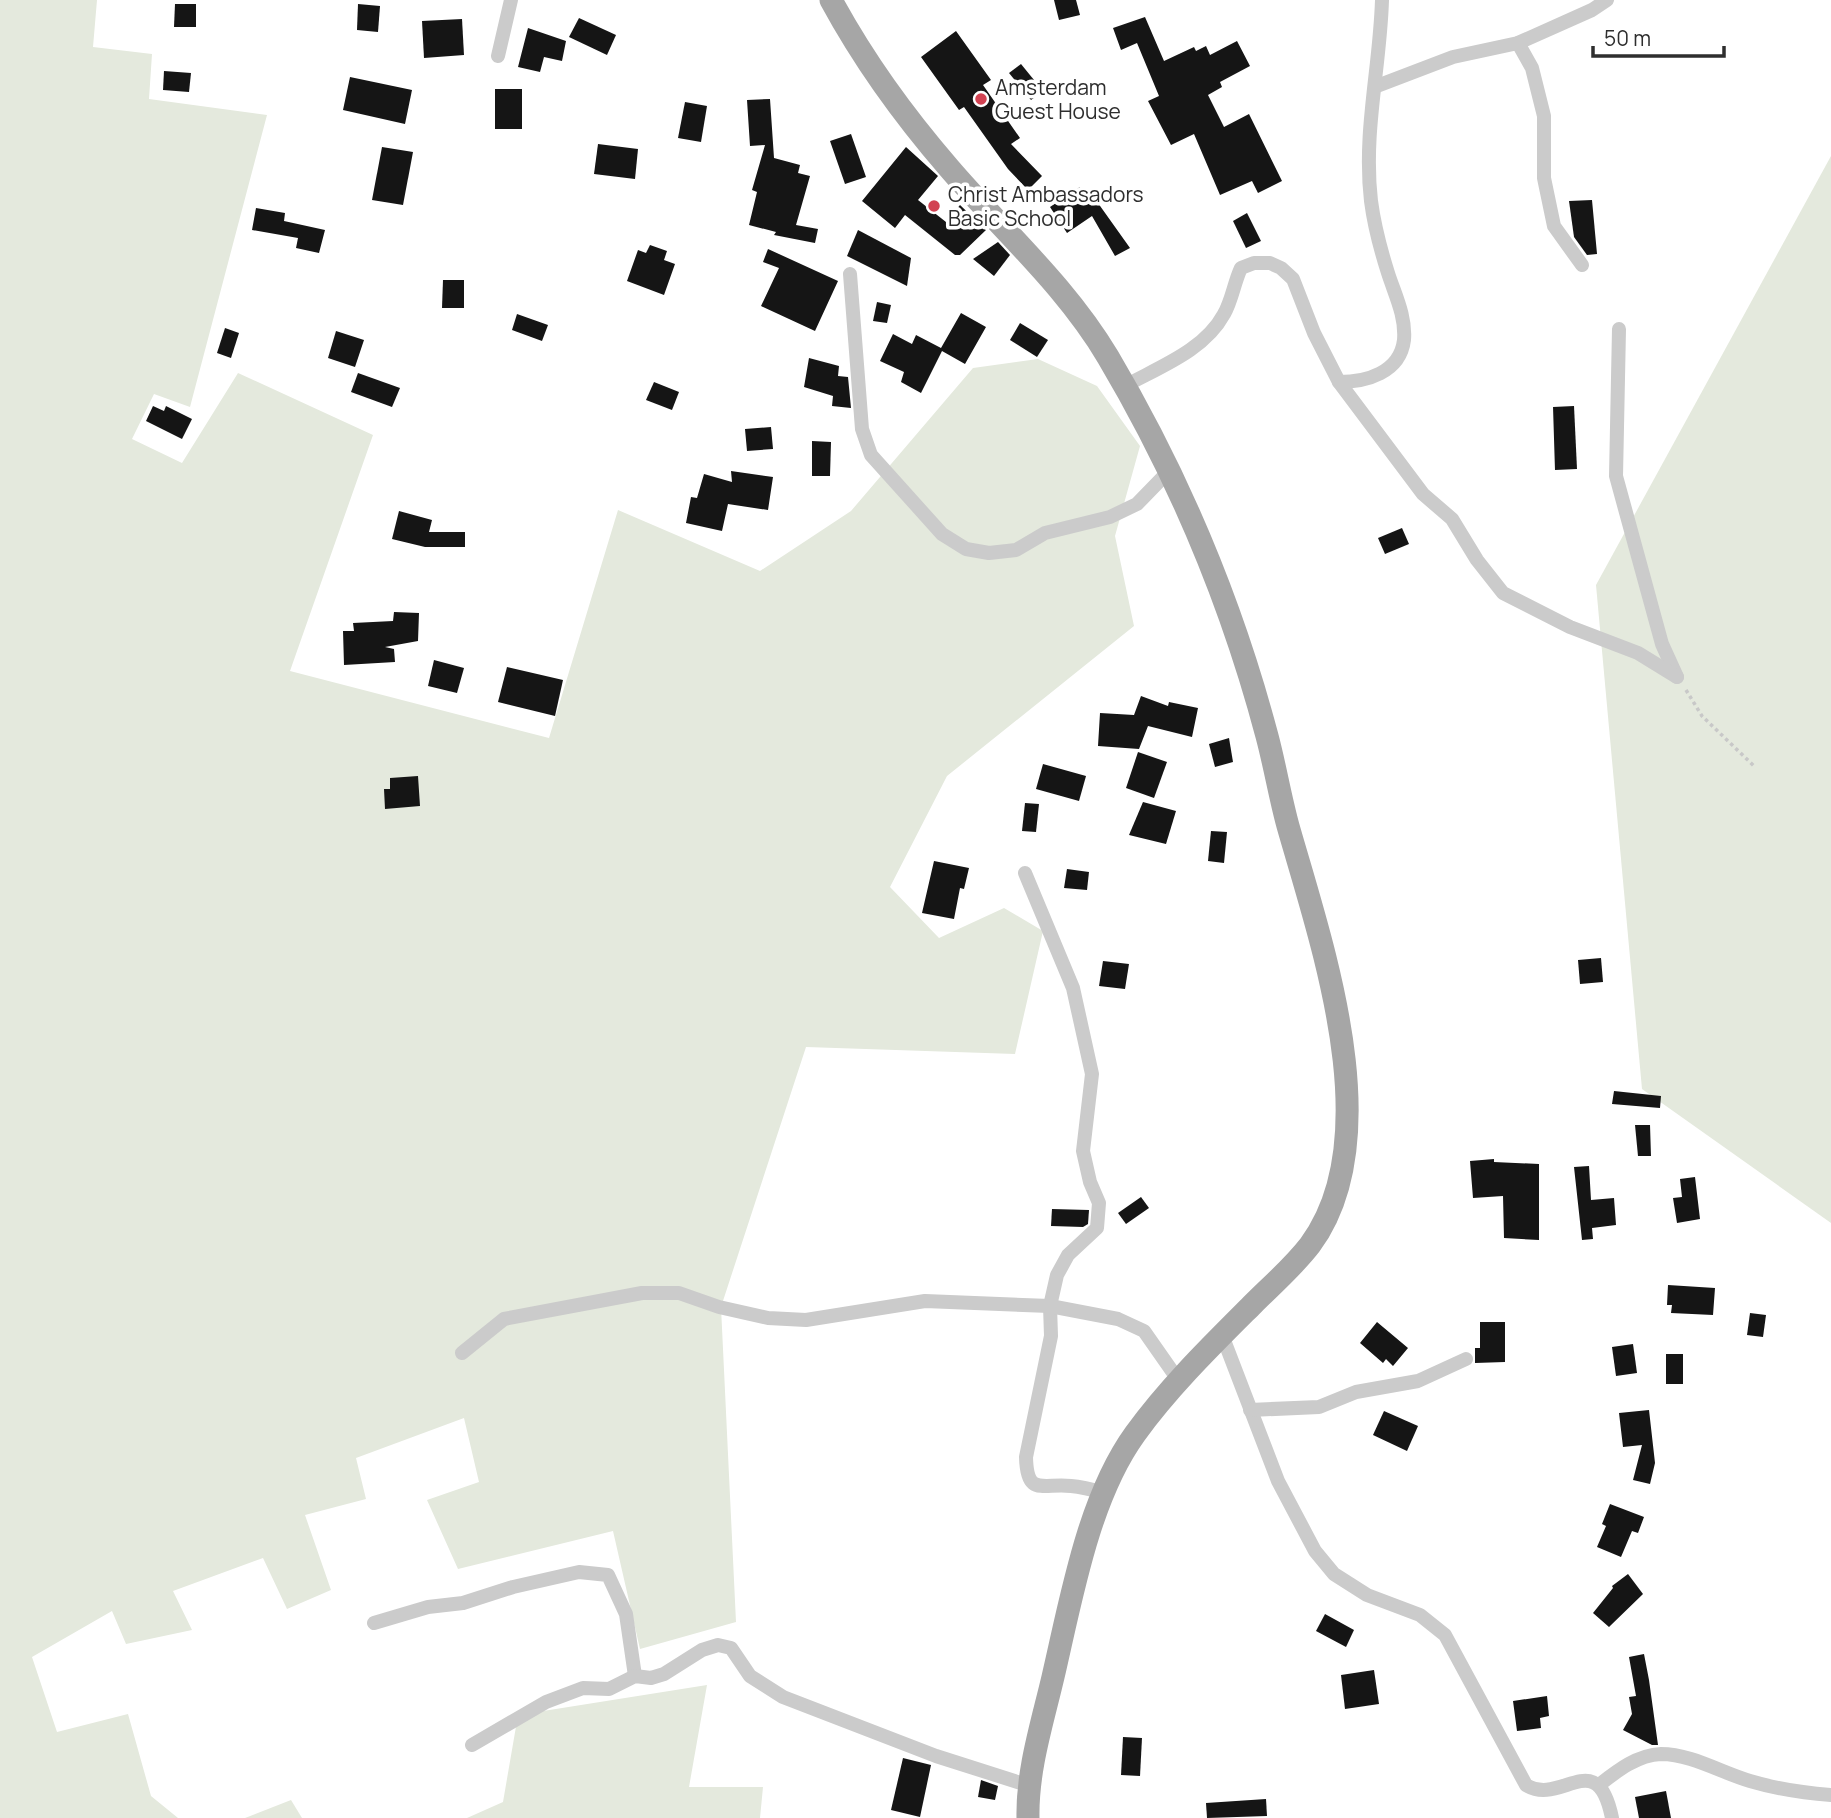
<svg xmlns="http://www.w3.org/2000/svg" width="1831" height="1818" font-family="Manrope,sans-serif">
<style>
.green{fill:#e4e9dd}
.building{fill:#151515}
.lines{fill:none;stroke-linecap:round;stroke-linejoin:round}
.path{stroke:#c8c8c8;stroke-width:3.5;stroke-dasharray:3.5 3.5;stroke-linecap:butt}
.street{stroke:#cbcbcb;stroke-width:14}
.primary{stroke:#a6a6a6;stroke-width:23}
.poi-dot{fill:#d24252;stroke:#fff;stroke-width:2.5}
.labels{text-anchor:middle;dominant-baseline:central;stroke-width:7;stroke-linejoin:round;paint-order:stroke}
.poi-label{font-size:21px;fill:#2e2e2e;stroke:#fff;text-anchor:start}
</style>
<rect width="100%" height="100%" fill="#fff"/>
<g class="green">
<polygon points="0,0 97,0 93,47 152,54 149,99 267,115 190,407 154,394 132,439 182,463 238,373 373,435 290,671 549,738 618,510 760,571 851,511 973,368 1038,359 1097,386 1140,446 1115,536 1134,626 947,776 890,887 939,938 1004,908 1043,931 1015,1054 806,1047 721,1307 736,1622 640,1649 613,1531 458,1569 427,1500 479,1482 464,1418 356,1458 366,1499 305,1515 331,1590 287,1609 263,1558 173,1591 192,1630 126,1644 112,1611 32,1657 57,1732 128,1714 151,1796 178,1818 0,1818"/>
<polygon points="1831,156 1831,1223 1642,1089 1596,585"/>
<polygon points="707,1685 689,1787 763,1787 760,1818 467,1818 503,1802 518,1715"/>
<polygon points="291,1800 302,1818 245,1818"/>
</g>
<g class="building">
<polygon points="1054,0 1076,0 1080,15 1059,20"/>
<polygon points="175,4 196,4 196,27 174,27"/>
<polygon points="358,4 380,6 378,32 357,30"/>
<polygon points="1145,17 1164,61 1194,47 1196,51 1206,46 1210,55 1237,41 1250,66 1220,82 1222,87 1208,95 1224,127 1249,114 1282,181 1258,193 1252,181 1220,195 1194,134 1171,145 1148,101 1159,96 1137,43 1121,50 1113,28"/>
<polygon points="579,18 616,35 607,55 569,37"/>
<polygon points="462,19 464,55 424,58 422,21"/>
<polygon points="528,28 566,41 562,61 544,57 540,72 518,67"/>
<polygon points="956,31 991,80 983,85 1020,138 1011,144 1042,176 1028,190 1008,169 964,107 959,110 921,57"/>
<polygon points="1021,64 1043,91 1031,100 1009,73"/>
<polygon points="164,71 191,73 189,92 163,90"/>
<polygon points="350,77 412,90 405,124 343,110"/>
<rect x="495" y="89" width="27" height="40"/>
<polygon points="770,99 774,158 800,165 798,173 810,176 796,225 818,229 815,243 774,235 776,232 749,225 757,192 752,190 765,145 750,146 747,100"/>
<polygon points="685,102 707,106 701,142 678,138"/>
<polygon points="851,134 866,177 845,184 830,141"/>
<polygon points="598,144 638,149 635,179 594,174"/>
<polygon points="382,147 413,152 403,205 372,200"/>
<polygon points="906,147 938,176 918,200 946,222 960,205 986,230 960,255 955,255 905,215 895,228 862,201"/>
<polygon points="1080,187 1083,193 1088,189 1130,248 1115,256 1092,216 1067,233 1050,207"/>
<polygon points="1592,200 1597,254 1587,255 1574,237 1569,201"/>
<polygon points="256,208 285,213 284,221 325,230 319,253 296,248 298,238 252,230"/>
<polygon points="1247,213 1261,241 1246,248 1233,221"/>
<polygon points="858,230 911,258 907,286 847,256"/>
<polygon points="998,242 1010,255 994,276 973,259"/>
<polygon points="650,245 667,251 664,260 675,264 664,295 627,281 638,250 646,253"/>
<polygon points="768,249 838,281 815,331 761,306 779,268 763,262"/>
<polygon points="443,280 464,280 464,308 442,308"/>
<polygon points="877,302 891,305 887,323 873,321"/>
<polygon points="961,313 986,327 965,364 942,351 921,393 901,382 904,372 880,361 893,334 912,344 916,335 941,348"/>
<polygon points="517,314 548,325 542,341 512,330"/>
<polygon points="1020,323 1048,340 1037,357 1010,340"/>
<polygon points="225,328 239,333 231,358 217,353"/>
<polygon points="336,331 364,340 355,367 328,358"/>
<polygon points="809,358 839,366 838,376 848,377 851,408 832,406 833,396 804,387"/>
<polygon points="358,373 400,388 392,407 351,392"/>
<polygon points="654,382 679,392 672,410 646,400"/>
<polygon points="153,406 164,411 166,406 192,419 182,439 146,421"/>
<polygon points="1574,406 1577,469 1555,470 1553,407"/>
<polygon points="771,427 773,449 747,451 745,429"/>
<polygon points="812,441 831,442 830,476 812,476"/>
<polygon points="731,471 773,477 768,510 728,504 722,531 686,523 691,497 697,498 704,474 732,482"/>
<polygon points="399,511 432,520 429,532 465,532 465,547 425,547 392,539"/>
<polygon points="1402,528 1409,544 1385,554 1378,538"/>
<polygon points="394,612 419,613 418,641 385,647 394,649 395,662 344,665 343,631 354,631 353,623 393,621"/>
<polygon points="434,660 464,668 457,693 428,686"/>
<polygon points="507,667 563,680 555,716 498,702"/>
<polygon points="1141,696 1168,706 1169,702 1198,708 1192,737 1148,726 1139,749 1098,746 1100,713 1134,715"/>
<polygon points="1229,738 1233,762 1215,767 1209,744"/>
<polygon points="1138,752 1167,762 1154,798 1126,788"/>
<polygon points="1043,764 1086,776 1079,801 1036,789"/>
<polygon points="418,776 420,806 385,809 384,789 390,789 390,778"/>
<polygon points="1143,802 1176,811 1166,844 1129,835"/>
<polygon points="1025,803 1039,804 1036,832 1022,831"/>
<polygon points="1211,831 1227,832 1224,863 1208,861"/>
<polygon points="934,861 969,868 964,889 960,888 954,919 922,913"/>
<polygon points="1067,869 1089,872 1087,890 1064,888"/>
<polygon points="1601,958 1603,982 1580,984 1578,960"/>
<polygon points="1103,961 1129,964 1125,989 1099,986"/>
<polygon points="1614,1091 1661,1096 1660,1108 1612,1104"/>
<polygon points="1635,1125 1650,1125 1651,1156 1638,1156"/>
<polygon points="1494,1159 1494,1162 1539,1164 1539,1240 1504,1238 1503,1196 1473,1198 1470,1161"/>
<polygon points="1589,1166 1591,1200 1614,1198 1616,1225 1592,1228 1593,1239 1582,1240 1574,1167"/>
<polygon points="1695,1177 1700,1219 1677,1223 1673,1198 1682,1197 1680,1179"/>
<polygon points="1141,1197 1149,1208 1126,1224 1118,1213"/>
<polygon points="1052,1209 1089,1210 1088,1224 1083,1227 1051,1226"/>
<polygon points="1668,1285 1715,1288 1713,1315 1671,1313 1672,1305 1667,1305"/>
<polygon points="1750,1313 1766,1315 1763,1337 1747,1335"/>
<polygon points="1377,1322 1408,1348 1393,1366 1386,1359 1383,1363 1360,1343"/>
<polygon points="1480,1322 1505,1322 1505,1362 1475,1363 1475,1348 1480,1348"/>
<polygon points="1633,1344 1637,1373 1616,1376 1612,1347"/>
<rect x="1666" y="1354" width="17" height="30"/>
<polygon points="1649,1410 1655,1463 1650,1484 1633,1480 1642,1445 1623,1447 1619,1413"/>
<polygon points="1384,1411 1418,1426 1407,1451 1373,1435"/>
<polygon points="1610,1504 1644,1517 1638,1533 1632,1531 1621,1557 1597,1547 1606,1526 1602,1524"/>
<polygon points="1628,1574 1643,1594 1609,1627 1593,1613 1613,1588 1612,1586"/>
<polygon points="1325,1614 1354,1630 1346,1647 1316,1631"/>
<polygon points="1644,1654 1649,1680 1658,1745 1652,1745 1623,1730 1632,1714 1629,1697 1636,1696 1629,1657"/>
<polygon points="1374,1670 1379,1704 1345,1709 1341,1675"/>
<polygon points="1547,1696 1549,1716 1540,1718 1541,1728 1517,1731 1513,1701"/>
<polygon points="1123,1737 1142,1738 1140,1776 1121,1775"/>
<polygon points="903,1758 931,1765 920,1817 891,1810"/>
<polygon points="981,1780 998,1786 995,1800 978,1797"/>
<polygon points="1666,1791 1671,1818 1639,1818 1635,1797"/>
<polygon points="1266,1799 1267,1816 1207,1818 1206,1803"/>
</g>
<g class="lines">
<polyline class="path" points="1686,690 1702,716 1754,766"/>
<g class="street">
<polyline points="1518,43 1532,68 1544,116 1544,178 1554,226 1582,265"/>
<polyline points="498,56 511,0"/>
<polyline points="1377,86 1453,57 1518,43 1592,10 1607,0"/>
<polyline points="850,274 862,429 871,455 942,534 966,549 989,553 1016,550 1045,533 1110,517 1137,504 1170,470"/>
<polyline points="1619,329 1616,476 1662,644 1677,677"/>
<path d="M 1339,382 C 1366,382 1400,373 1404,340 C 1406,316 1395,295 1388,273 C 1381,251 1374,224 1371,201 C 1363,132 1380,68 1382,0"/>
<path d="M 1123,387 C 1159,367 1204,351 1224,314 C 1232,300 1234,283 1241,268 L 1254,263 L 1270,263 L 1281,268 L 1293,279 L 1314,333 L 1339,382 L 1423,494 L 1452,519 L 1477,560 L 1503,593 L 1570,627 L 1638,653 L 1677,677"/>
<path d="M 1025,873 L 1073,988 L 1092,1074 L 1083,1151 L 1090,1182 L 1099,1203 L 1097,1228 L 1068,1255 L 1057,1275 L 1050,1306 L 1051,1336 L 1026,1457 C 1027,1497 1042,1483 1071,1486 C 1083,1487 1094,1490 1105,1493"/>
<path d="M 1222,1335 L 1278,1481 L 1315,1551 L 1334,1574 L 1367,1595 L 1420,1615 L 1445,1635 L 1526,1785 C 1561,1807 1597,1744 1612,1818"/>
<polyline points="462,1353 504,1319 642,1293 679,1293 719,1307 768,1318 806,1320 925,1301 1050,1306 1118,1319 1144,1331 1179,1381"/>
<polyline points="1250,1410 1319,1407 1356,1392 1418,1381 1466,1359"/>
<polyline points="374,1623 428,1607 463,1603 513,1587 579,1572 608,1575 626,1614 635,1676"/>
<polyline points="472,1745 546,1702 583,1688 609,1689 635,1676 651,1678 664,1674 702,1650 718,1645 731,1648 750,1676 783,1697 936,1756 1027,1785"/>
<path d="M 1599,1785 C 1617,1771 1637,1755 1661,1754 C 1691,1754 1722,1773 1750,1781 C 1777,1789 1803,1793 1831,1795"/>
</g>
<path class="primary" d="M 831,0 C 864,61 904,116 949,168 C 1003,231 1065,285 1108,357 C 1178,475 1232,604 1267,736 C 1275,766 1280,797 1288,826 C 1321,942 1390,1137 1310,1245 C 1293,1267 1272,1285 1253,1304 C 1212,1345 1169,1387 1135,1434 C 1088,1499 1071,1600 1053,1677 C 1042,1724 1027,1770 1028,1818"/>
</g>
<g class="poi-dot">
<circle cx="981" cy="99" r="7"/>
<circle cx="934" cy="206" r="7"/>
</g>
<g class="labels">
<g class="poi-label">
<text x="995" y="87">Amsterdam<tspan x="995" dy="24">Guest House</tspan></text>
<text x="948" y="194">Christ Ambassadors<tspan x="948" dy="24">Basic School</tspan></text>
</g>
</g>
<path d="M1593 46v10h131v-10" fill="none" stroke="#2e2e2e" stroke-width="3.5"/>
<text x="1604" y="46" font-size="21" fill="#2e2e2e" stroke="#ffffff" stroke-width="5" paint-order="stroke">50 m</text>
</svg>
